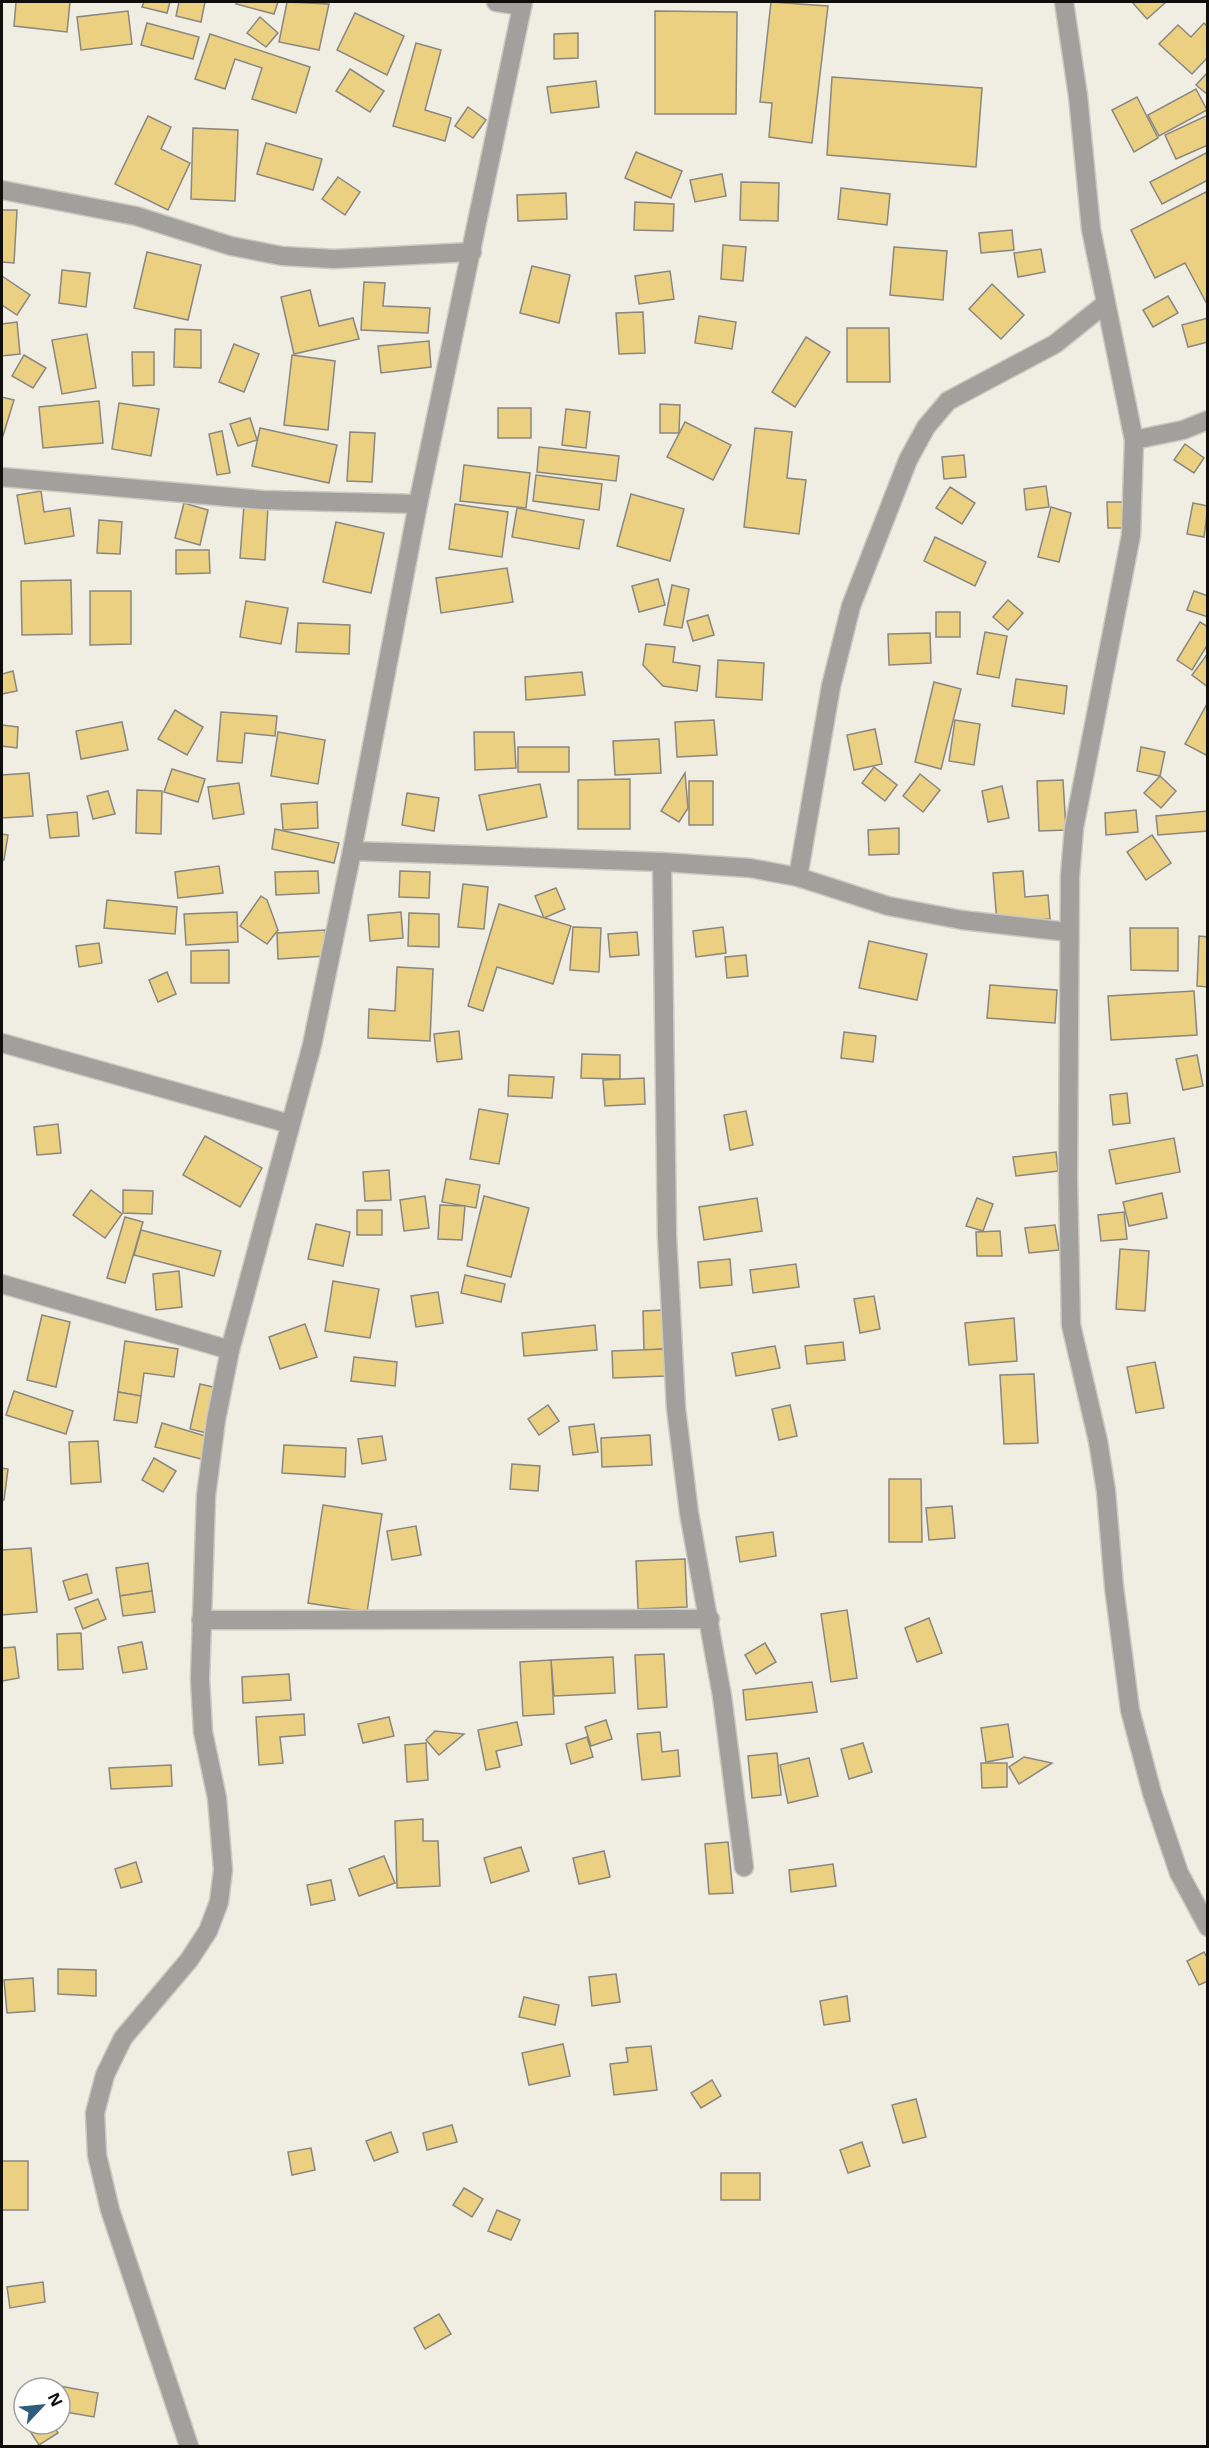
<svg xmlns="http://www.w3.org/2000/svg" width="1209" height="2448" font-family="'Open Sans',sans-serif">
<style>
.building{fill:#ebd082;stroke:#8a877f;stroke-width:1.5}
.lines{fill:none;stroke-linecap:round;stroke-linejoin:round}
.street-casing{stroke:#ccc9c0;stroke-width:21}
.street{stroke:#a1a09c;stroke-width:18}
</style>
<rect width="100%" height="100%" fill="#f0ede3"/>
<g class="building">
<polygon points="16,2 70,2 67,32 14,26"/>
<polygon points="144,2 170,2 167,13 142,7"/>
<polygon points="179,2 205,2 201,22 176,16"/>
<polygon points="236,2 278,2 274,14 236,4"/>
<polygon points="287,2 329,4 319,50 279,42"/>
<polygon points="771,2 828,6 812,143 769,137 772,103 760,102"/>
<polygon points="1132,2 1166,2 1147,19"/>
<polygon points="128,11 132,44 81,50 77,17"/>
<polygon points="655,11 737,12 736,114 655,114"/>
<polygon points="355,13 404,36 387,75 337,50"/>
<polygon points="260,17 278,33 266,47 247,33"/>
<polygon points="147,23 199,37 193,59 141,45"/>
<polygon points="1204,23 1208,27 1208,57 1192,74 1159,44 1178,25 1191,37"/>
<polygon points="578,33 578,58 554,59 554,34"/>
<polygon points="210,34 310,67 296,113 252,99 262,68 235,59 225,89 195,79"/>
<polygon points="416,43 441,50 425,110 451,118 445,141 393,126"/>
<polygon points="350,69 384,91 370,112 336,91"/>
<polygon points="1208,72 1208,95 1196,85"/>
<polygon points="832,77 982,88 976,167 827,155"/>
<polygon points="596,81 599,107 551,113 547,87"/>
<polygon points="1196,89 1207,110 1159,136 1148,115"/>
<polygon points="1137,97 1158,138 1134,152 1112,110"/>
<polygon points="468,107 486,120 473,138 455,126"/>
<polygon points="1208,115 1208,145 1176,159 1165,135"/>
<polygon points="148,116 171,127 161,149 190,163 168,210 115,184"/>
<polygon points="193,128 238,130 235,201 191,199"/>
<polygon points="266,143 322,159 313,190 257,174"/>
<polygon points="636,152 682,171 671,198 625,178"/>
<polygon points="1208,152 1208,180 1162,204 1150,182"/>
<polygon points="722,174 726,196 695,202 690,180"/>
<polygon points="338,177 360,192 345,215 322,199"/>
<polygon points="741,182 779,183 778,221 740,220"/>
<polygon points="841,188 890,194 887,225 838,219"/>
<polygon points="1208,191 1208,306 1185,263 1155,278 1131,230"/>
<polygon points="566,193 567,219 518,221 517,195"/>
<polygon points="635,202 674,204 673,231 634,230"/>
<polygon points="2,210 17,210 14,263 2,262"/>
<polygon points="1012,230 1014,250 981,253 979,233"/>
<polygon points="723,245 746,247 743,281 721,279"/>
<polygon points="894,247 947,251 943,300 890,295"/>
<polygon points="1041,249 1045,272 1018,277 1014,253"/>
<polygon points="147,252 201,265 188,320 134,308"/>
<polygon points="532,266 570,275 559,323 520,313"/>
<polygon points="62,270 90,273 86,307 59,303"/>
<polygon points="670,271 674,299 639,304 635,276"/>
<polygon points="2,276 30,295 17,315 2,305"/>
<polygon points="364,282 385,283 383,306 430,308 428,333 361,330"/>
<polygon points="992,284 1024,315 1001,339 969,309"/>
<polygon points="310,290 319,326 353,318 359,339 294,354 281,297"/>
<polygon points="1168,296 1178,313 1153,327 1143,310"/>
<polygon points="643,312 645,353 619,354 616,313"/>
<polygon points="699,316 736,322 732,349 695,343"/>
<polygon points="1208,318 1208,342 1188,347 1182,325"/>
<polygon points="17,322 20,354 2,356 2,324"/>
<polygon points="847,328 889,328 890,382 847,382"/>
<polygon points="175,329 201,330 201,368 174,367"/>
<polygon points="87,334 96,388 62,394 52,340"/>
<polygon points="806,337 830,352 795,407 772,392"/>
<polygon points="429,341 431,367 381,373 378,346"/>
<polygon points="234,344 259,354 244,392 219,382"/>
<polygon points="132,352 154,352 154,385 133,386"/>
<polygon points="24,355 46,368 33,388 12,376"/>
<polygon points="292,355 335,361 328,430 284,425"/>
<polygon points="2,397 14,400 2,439"/>
<polygon points="99,401 103,443 43,448 39,407"/>
<polygon points="119,403 159,409 151,456 112,449"/>
<polygon points="660,404 680,405 679,433 660,433"/>
<rect x="498" y="408" width="33" height="30"/>
<polygon points="566,409 590,412 586,448 562,445"/>
<polygon points="250,418 257,440 238,446 230,424"/>
<polygon points="685,422 731,445 713,480 667,457"/>
<polygon points="260,428 337,445 329,483 252,466"/>
<polygon points="755,428 792,432 787,478 806,480 799,534 744,527"/>
<polygon points="222,431 230,473 217,475 209,434"/>
<polygon points="350,432 375,433 372,482 347,481"/>
<polygon points="1185,444 1204,458 1194,473 1174,460"/>
<polygon points="539,447 619,456 616,481 537,472"/>
<polygon points="964,455 966,477 944,479 942,457"/>
<polygon points="464,465 530,473 526,508 460,501"/>
<polygon points="536,475 602,484 599,510 533,501"/>
<polygon points="1046,486 1049,507 1026,510 1024,489"/>
<polygon points="950,487 975,503 962,524 936,508"/>
<polygon points="41,491 44,512 70,508 74,536 25,544 17,495"/>
<polygon points="631,494 684,509 670,561 617,546"/>
<polygon points="1107,502 1128,502 1129,528 1108,528"/>
<polygon points="184,503 208,510 200,545 175,538"/>
<polygon points="1193,503 1208,506 1204,537 1187,534"/>
<polygon points="455,504 508,512 502,557 449,549"/>
<polygon points="244,505 268,506 265,560 240,558"/>
<polygon points="1051,507 1071,513 1059,562 1038,557"/>
<polygon points="517,508 584,520 579,549 512,537"/>
<polygon points="99,520 122,522 120,554 97,553"/>
<polygon points="336,522 384,533 371,593 323,582"/>
<polygon points="935,537 986,562 975,586 924,561"/>
<polygon points="176,550 209,550 210,573 176,574"/>
<polygon points="507,568 513,602 441,613 436,578"/>
<polygon points="658,579 665,605 639,612 632,586"/>
<polygon points="71,580 72,634 22,635 21,581"/>
<polygon points="672,585 689,589 682,628 664,625"/>
<polygon points="90,591 131,591 131,644 90,645"/>
<polygon points="1194,591 1208,596 1208,617 1187,610"/>
<polygon points="1008,600 1023,613 1008,630 993,617"/>
<polygon points="246,601 288,608 281,644 240,637"/>
<rect x="936" y="612" width="24" height="25"/>
<polygon points="708,615 714,635 693,641 687,621"/>
<polygon points="1200,622 1208,627 1208,644 1192,670 1177,660"/>
<polygon points="298,623 350,625 349,654 296,652"/>
<polygon points="985,632 1007,636 999,678 977,674"/>
<polygon points="930,633 931,663 889,665 888,634"/>
<polygon points="646,644 675,647 673,662 700,666 697,691 663,686 643,665"/>
<polygon points="1208,653 1208,687 1192,675"/>
<polygon points="718,660 764,663 762,700 716,697"/>
<polygon points="13,671 17,691 2,694 2,674"/>
<polygon points="582,672 585,695 526,700 525,677"/>
<polygon points="1016,679 1067,686 1064,714 1012,706"/>
<polygon points="934,682 961,689 941,769 915,762"/>
<polygon points="1207,704 1208,704 1208,756 1185,744"/>
<polygon points="175,710 203,727 187,755 158,739"/>
<polygon points="221,712 277,716 275,736 245,733 242,763 217,761"/>
<polygon points="714,720 717,755 677,757 675,722"/>
<polygon points="955,720 980,724 974,765 949,761"/>
<polygon points="122,722 128,750 81,759 76,731"/>
<polygon points="2,725 18,727 17,748 2,746"/>
<polygon points="875,729 882,764 854,770 847,735"/>
<polygon points="278,732 325,740 318,784 271,776"/>
<polygon points="474,732 514,732 516,768 475,770"/>
<polygon points="659,739 661,773 615,775 613,741"/>
<rect x="518" y="747" width="51" height="25"/>
<polygon points="1141,747 1165,752 1160,776 1137,771"/>
<polygon points="874,767 897,785 885,801 862,783"/>
<polygon points="172,769 205,779 198,802 164,792"/>
<polygon points="29,773 33,816 2,818 2,775"/>
<polygon points="685,773 688,808 679,822 661,811"/>
<polygon points="920,774 940,790 923,812 903,796"/>
<polygon points="1160,776 1176,791 1161,808 1144,793"/>
<polygon points="630,779 630,829 578,829 578,780"/>
<polygon points="1063,780 1066,830 1039,831 1037,781"/>
<rect x="689" y="781" width="24" height="44"/>
<polygon points="239,783 244,814 213,819 208,787"/>
<polygon points="540,784 547,817 487,830 479,795"/>
<polygon points="1002,786 1009,818 988,822 982,791"/>
<polygon points="137,790 162,791 161,834 136,833"/>
<polygon points="108,791 115,814 93,819 87,796"/>
<polygon points="407,793 439,798 434,831 402,825"/>
<polygon points="317,802 318,828 283,830 281,804"/>
<polygon points="1136,810 1138,832 1106,835 1105,813"/>
<polygon points="1207,811 1208,831 1158,835 1156,816"/>
<polygon points="77,812 79,836 50,838 47,815"/>
<polygon points="899,828 899,854 869,855 868,830"/>
<polygon points="275,829 339,843 334,863 272,849"/>
<polygon points="2,834 8,835 4,860 2,860"/>
<polygon points="1152,835 1171,863 1146,880 1127,852"/>
<polygon points="219,866 223,893 178,898 175,872"/>
<polygon points="318,871 319,893 276,895 275,872"/>
<polygon points="400,871 430,872 429,898 399,897"/>
<polygon points="1023,871 1025,897 1048,895 1050,919 997,923 993,873"/>
<polygon points="463,884 488,887 484,929 458,927"/>
<polygon points="556,888 565,909 544,918 535,896"/>
<polygon points="261,896 267,900 278,930 267,944 240,926"/>
<polygon points="107,900 177,907 175,934 104,928"/>
<polygon points="499,904 571,926 553,984 497,967 483,1011 468,1006"/>
<polygon points="237,912 238,942 186,945 184,914"/>
<polygon points="401,912 403,938 370,941 368,915"/>
<polygon points="409,913 439,914 439,947 408,946"/>
<polygon points="573,927 601,928 599,972 570,970"/>
<polygon points="723,927 726,953 696,957 693,931"/>
<polygon points="1130,928 1178,928 1178,971 1131,970"/>
<polygon points="325,930 327,956 278,959 277,933"/>
<polygon points="637,932 639,955 610,957 608,934"/>
<polygon points="1199,936 1208,937 1208,987 1197,986"/>
<polygon points="869,941 927,954 917,1000 859,988"/>
<polygon points="99,943 102,963 79,967 76,946"/>
<polygon points="229,950 229,983 191,983 191,951"/>
<polygon points="746,955 748,976 727,978 725,957"/>
<polygon points="397,967 433,969 430,1041 368,1038 369,1009 395,1011"/>
<polygon points="167,972 176,994 158,1002 149,980"/>
<polygon points="990,985 1057,990 1055,1023 987,1018"/>
<polygon points="1194,991 1197,1035 1111,1040 1108,996"/>
<polygon points="459,1031 462,1059 437,1062 434,1034"/>
<polygon points="844,1032 876,1036 873,1062 841,1058"/>
<polygon points="582,1054 620,1055 620,1079 581,1078"/>
<polygon points="1197,1055 1203,1086 1183,1090 1176,1059"/>
<polygon points="509,1075 554,1077 552,1098 508,1096"/>
<polygon points="644,1078 645,1104 605,1106 603,1080"/>
<polygon points="1127,1093 1130,1123 1113,1125 1110,1095"/>
<polygon points="479,1109 508,1114 499,1164 470,1159"/>
<polygon points="746,1111 753,1145 730,1150 724,1115"/>
<polygon points="58,1124 61,1153 37,1155 34,1127"/>
<polygon points="205,1136 262,1168 240,1207 183,1175"/>
<polygon points="1174,1138 1180,1172 1116,1184 1109,1150"/>
<polygon points="1056,1152 1058,1171 1016,1176 1013,1157"/>
<polygon points="389,1170 391,1200 365,1201 363,1172"/>
<polygon points="446,1179 480,1185 476,1208 442,1202"/>
<polygon points="91,1190 122,1214 105,1238 73,1215"/>
<polygon points="123,1190 153,1191 152,1214 123,1213"/>
<polygon points="1162,1193 1167,1218 1129,1226 1123,1202"/>
<polygon points="425,1196 429,1228 404,1231 400,1200"/>
<polygon points="484,1196 529,1208 511,1277 467,1266"/>
<polygon points="757,1198 762,1231 704,1240 699,1207"/>
<polygon points="977,1198 993,1204 983,1231 966,1226"/>
<polygon points="440,1205 465,1206 462,1240 438,1239"/>
<rect x="357" y="1210" width="25" height="25"/>
<polygon points="1124,1212 1127,1239 1101,1241 1098,1215"/>
<polygon points="125,1217 143,1222 125,1283 107,1278"/>
<polygon points="316,1224 350,1232 343,1266 308,1259"/>
<polygon points="1055,1225 1059,1250 1029,1253 1025,1228"/>
<polygon points="141,1230 221,1251 214,1276 134,1255"/>
<polygon points="1000,1231 1002,1256 977,1256 976,1232"/>
<polygon points="1120,1249 1149,1251 1145,1311 1116,1309"/>
<polygon points="730,1259 732,1285 700,1288 698,1262"/>
<polygon points="796,1264 799,1287 753,1293 750,1270"/>
<polygon points="179,1271 182,1307 156,1310 153,1274"/>
<polygon points="465,1275 505,1284 501,1302 461,1293"/>
<polygon points="333,1281 379,1289 370,1338 325,1331"/>
<polygon points="438,1292 443,1323 416,1327 411,1296"/>
<polygon points="874,1296 880,1329 860,1333 854,1299"/>
<polygon points="664,1310 666,1349 644,1350 643,1311"/>
<polygon points="42,1315 70,1322 56,1387 27,1380"/>
<polygon points="1014,1318 1017,1361 969,1365 965,1323"/>
<polygon points="305,1324 317,1357 280,1369 269,1337"/>
<polygon points="595,1325 597,1350 524,1356 522,1333"/>
<polygon points="125,1341 178,1349 174,1377 144,1373 141,1396 118,1392"/>
<polygon points="843,1342 845,1360 807,1364 805,1346"/>
<polygon points="775,1346 780,1368 736,1376 732,1353"/>
<polygon points="666,1349 666,1376 613,1378 612,1351"/>
<polygon points="354,1357 397,1362 395,1386 351,1381"/>
<polygon points="1155,1362 1164,1408 1136,1413 1127,1367"/>
<polygon points="1034,1374 1038,1443 1004,1444 1000,1375"/>
<polygon points="200,1384 222,1389 211,1434 190,1429"/>
<polygon points="14,1391 73,1411 66,1434 6,1415"/>
<polygon points="118,1392 141,1396 137,1423 114,1420"/>
<polygon points="548,1405 559,1421 539,1435 528,1419"/>
<polygon points="790,1405 797,1436 779,1440 772,1409"/>
<polygon points="162,1423 212,1438 205,1460 155,1447"/>
<polygon points="594,1424 598,1452 573,1455 569,1427"/>
<polygon points="650,1435 652,1465 602,1467 601,1438"/>
<polygon points="382,1436 386,1460 362,1464 358,1439"/>
<polygon points="98,1441 101,1482 71,1484 69,1442"/>
<polygon points="284,1445 346,1448 345,1477 282,1473"/>
<polygon points="154,1458 176,1471 163,1492 142,1480"/>
<polygon points="512,1464 540,1466 538,1491 510,1489"/>
<polygon points="2,1468 8,1469 4,1500 2,1500"/>
<polygon points="889,1479 921,1479 922,1542 889,1542"/>
<polygon points="323,1505 382,1514 367,1612 308,1603"/>
<polygon points="952,1506 955,1538 929,1540 926,1508"/>
<polygon points="416,1526 421,1555 392,1560 387,1531"/>
<polygon points="773,1532 776,1556 740,1562 736,1537"/>
<polygon points="31,1548 37,1612 2,1615 2,1550"/>
<polygon points="685,1559 687,1607 638,1609 636,1561"/>
<polygon points="148,1563 152,1591 120,1596 116,1568"/>
<polygon points="87,1574 92,1593 69,1600 63,1581"/>
<polygon points="152,1591 155,1612 123,1616 120,1596"/>
<polygon points="98,1599 106,1619 83,1629 75,1608"/>
<polygon points="847,1610 857,1678 831,1682 821,1614"/>
<polygon points="929,1618 942,1653 917,1662 905,1628"/>
<polygon points="81,1633 83,1669 58,1670 57,1634"/>
<polygon points="142,1642 147,1669 123,1673 118,1647"/>
<polygon points="765,1643 776,1662 756,1674 745,1655"/>
<polygon points="15,1647 19,1678 2,1681 2,1648"/>
<polygon points="664,1654 667,1707 638,1709 635,1655"/>
<polygon points="613,1657 615,1693 554,1696 551,1660"/>
<polygon points="551,1660 554,1714 523,1716 520,1662"/>
<polygon points="289,1674 291,1700 243,1703 242,1677"/>
<polygon points="812,1682 817,1712 746,1720 743,1690"/>
<polygon points="304,1714 305,1735 280,1737 283,1763 259,1765 256,1717"/>
<polygon points="389,1717 394,1736 363,1743 358,1724"/>
<polygon points="606,1720 612,1739 591,1746 585,1727"/>
<polygon points="517,1722 522,1745 496,1751 500,1767 486,1770 478,1730"/>
<polygon points="1008,1724 1013,1757 986,1762 981,1728"/>
<polygon points="435,1731 464,1734 439,1755 426,1740"/>
<polygon points="660,1732 662,1752 678,1750 680,1776 642,1780 637,1734"/>
<polygon points="587,1737 593,1757 571,1764 566,1744"/>
<polygon points="426,1743 428,1780 407,1782 405,1745"/>
<polygon points="863,1743 872,1772 849,1779 841,1749"/>
<polygon points="777,1753 781,1795 752,1798 748,1756"/>
<polygon points="1024,1757 1052,1763 1019,1784 1009,1767"/>
<polygon points="809,1758 818,1796 788,1803 780,1765"/>
<polygon points="981,1763 1007,1763 1007,1787 982,1788"/>
<polygon points="171,1765 172,1786 111,1789 109,1768"/>
<polygon points="423,1819 423,1841 438,1841 440,1886 397,1888 395,1821"/>
<polygon points="728,1842 733,1893 709,1894 705,1844"/>
<polygon points="521,1847 529,1871 491,1883 484,1858"/>
<polygon points="604,1851 610,1877 579,1884 573,1858"/>
<polygon points="384,1856 395,1883 359,1896 349,1869"/>
<polygon points="136,1862 142,1882 121,1888 115,1869"/>
<polygon points="833,1864 836,1886 791,1892 789,1870"/>
<polygon points="331,1880 335,1900 311,1905 307,1885"/>
<polygon points="1204,1952 1208,1959 1208,1981 1199,1985 1187,1961"/>
<polygon points="58,1969 96,1970 96,1996 58,1994"/>
<polygon points="616,1974 620,2002 592,2006 589,1977"/>
<polygon points="33,1978 35,2011 7,2013 4,1980"/>
<polygon points="847,1996 850,2021 824,2025 820,2001"/>
<polygon points="524,1997 559,2005 555,2025 519,2017"/>
<polygon points="563,2044 570,2076 529,2085 522,2053"/>
<polygon points="651,2046 657,2090 614,2095 610,2064 628,2062 626,2048"/>
<polygon points="712,2080 721,2096 701,2108 691,2093"/>
<polygon points="916,2099 926,2137 903,2143 892,2105"/>
<polygon points="452,2125 457,2142 427,2150 423,2133"/>
<polygon points="391,2132 398,2152 374,2161 366,2141"/>
<polygon points="862,2142 870,2166 848,2173 840,2150"/>
<polygon points="311,2148 315,2170 292,2175 288,2152"/>
<rect x="2" y="2161" width="26" height="49"/>
<rect x="721" y="2173" width="39" height="27"/>
<polygon points="464,2188 483,2199 472,2217 453,2205"/>
<polygon points="497,2210 520,2220 511,2240 488,2231"/>
<polygon points="43,2282 45,2302 10,2308 7,2287"/>
<polygon points="439,2314 451,2334 425,2349 414,2328"/>
<polygon points="49,2384 98,2393 94,2417 60,2411 60,2388 48,2388"/>
<polygon points="34,2424 52,2424 58,2433 39,2445 28,2428"/>
</g>
<g class="lines">
<defs>
<g id="street">
<polyline points="496,2 522,6"/>
<polyline points="1064,2 1078,96 1091,229 1134,440 1131,535 1074,828 1070,876 1068,1179 1071,1325 1098,1441 1106,1491 1114,1587 1130,1710 1152,1793 1179,1873 1208,1927"/>
<polyline points="2,190 136,216 231,246 282,256 334,259 472,252"/>
<polyline points="1134,440 1183,430 1208,420"/>
<polyline points="2,477 263,500 418,504"/>
<polyline points="352,851 662,862 750,868 798,877 888,906 962,920 1068,932"/>
<polyline points="662,862 667,1236 676,1408 689,1513 722,1696 744,1867"/>
<polyline points="798,877 831,686 851,606 908,460 926,427 948,401 1055,344 1105,304"/>
<polyline points="2,1043 290,1124"/>
<polyline points="2,1284 230,1350"/>
<polyline points="201,1620 710,1619"/>
<polyline points="189,2446 110,2210 97,2155 95,2113 105,2075 123,2038 189,1960 208,1931 219,1902 223,1870 217,1798 203,1732 200,1679 206,1496 216,1420 230,1350 312,1045 352,851 418,504 523,2"/>
</g>
</defs>
<use href="#street" class="street-casing"/>
<use href="#street" class="street"/>
</g>
<rect width="1209" height="2448" fill="none" stroke="#0f0e0b" stroke-width="6"/>
<g transform="translate(42 2406) rotate(64)"><circle r="28" fill="#ffffff" stroke="#9f9f9d" stroke-width="1.5"/>
<path d="M0-4.5L10 22L0 15L-10 22Z" fill="#2e5c7c"/>
<text y="-9" font-size="16" font-weight="bold" text-anchor="middle" fill="#0f0e0b">N</text>
</g>
</svg>
